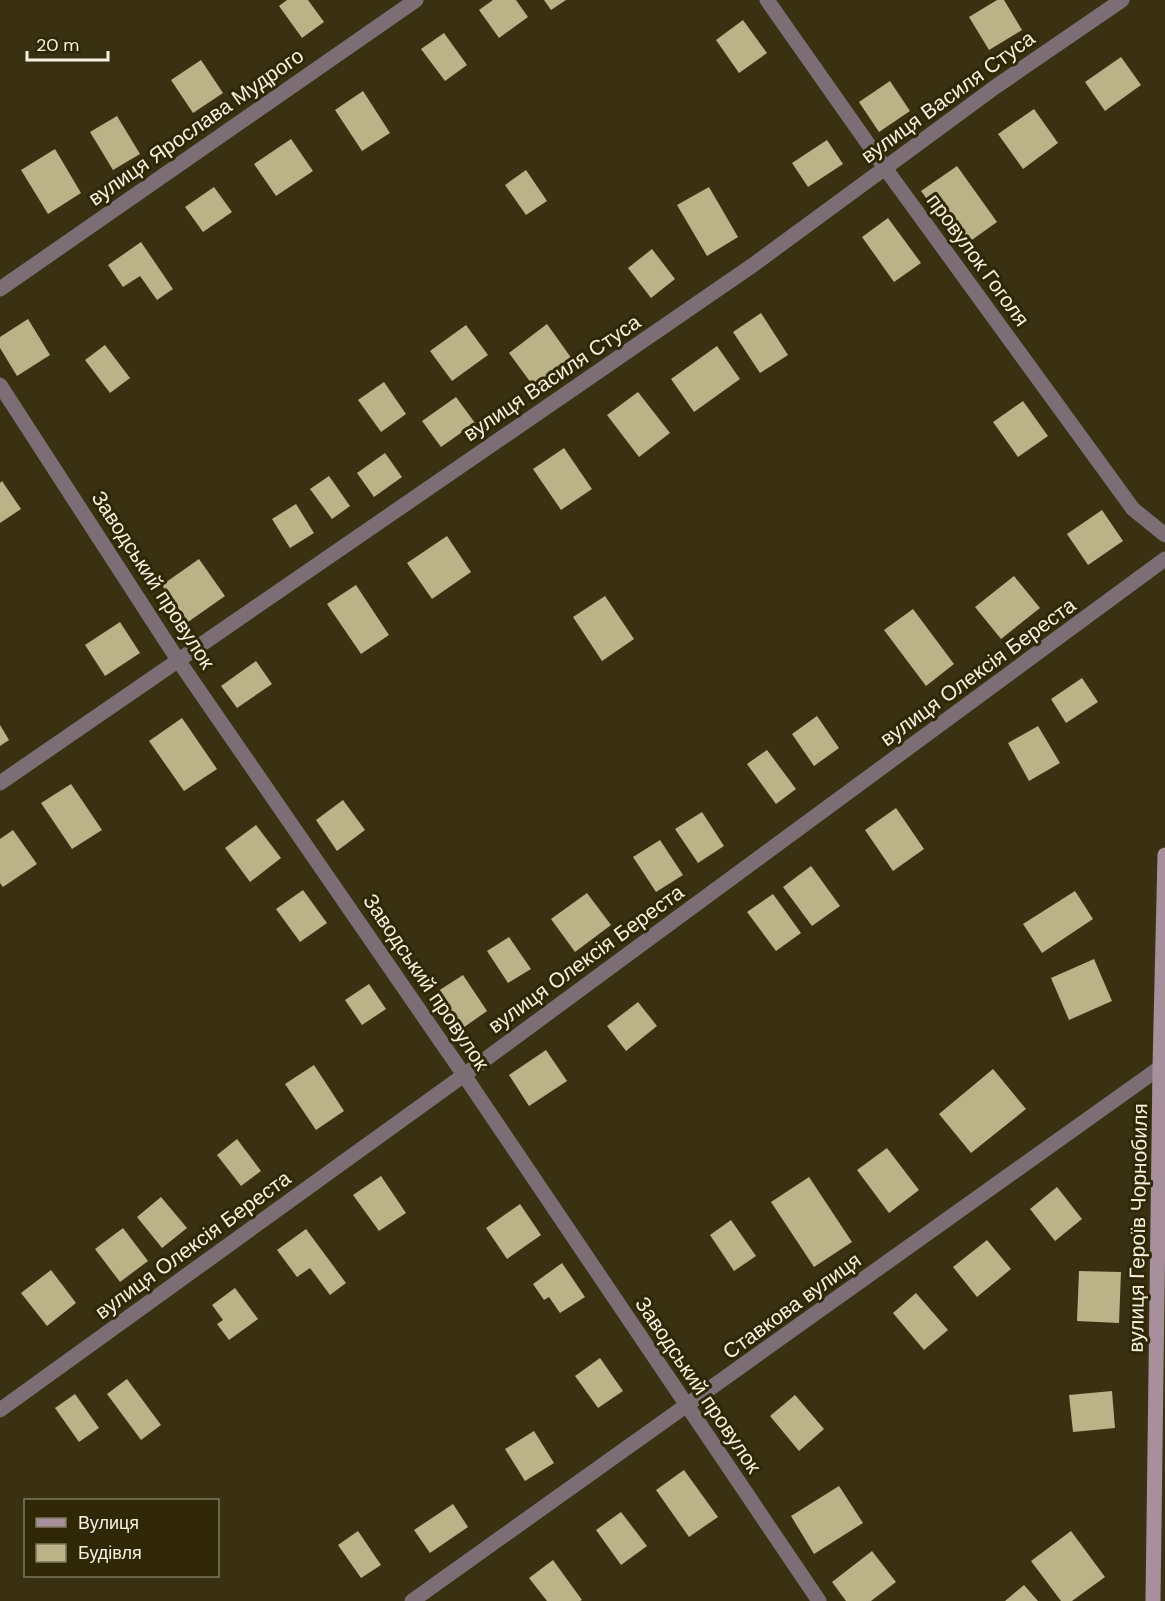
<svg xmlns="http://www.w3.org/2000/svg" width="1165" height="1601" font-family="'DM Sans',sans-serif">
<style>
.building{fill:#bcb287}
.lines{fill:none;stroke-linecap:round;stroke-linejoin:round}
.street{stroke:#7d6e76;stroke-width:15}
.secondary{stroke:#a78f9c;stroke-width:15}
.labels{text-anchor:middle;dominant-baseline:central;stroke-width:6;stroke-linejoin:round;paint-order:stroke}
.street-label{font-size:21px;fill:#f6f1df;stroke:#2f2706}
</style>
<rect width="100%" height="100%" fill="#393111"/>
<g class="building">
<polygon points="287,0 308,0 324,22 302,38 279,6"/>
<polygon points="493,0 516,0 528,17 499,38 479,10"/>
<polygon points="544,0 566,0 551,10"/>
<polygon points="997,0 1004,0 1022,30 989,50 969,17"/>
<polygon points="743,20 767,53 739,73 716,40"/>
<polygon points="444,33 467,65 445,81 421,49"/>
<polygon points="1121,57 1141,85 1105,111 1085,82"/>
<polygon points="201,60 223,93 193,113 171,80"/>
<polygon points="890,81 910,111 879,132 859,102"/>
<polygon points="363,91 390,133 362,151 335,110"/>
<polygon points="1034,109 1058,143 1023,169 998,134"/>
<polygon points="117,116 140,154 113,170 90,132"/>
<polygon points="291,139 313,171 276,196 254,164"/>
<polygon points="827,140 843,164 808,187 792,163"/>
<polygon points="55,149 81,193 48,214 21,170"/>
<polygon points="957,166 997,222 962,247 921,191"/>
<polygon points="526,170 547,201 526,215 505,185"/>
<polygon points="214,187 232,212 203,232 185,207"/>
<polygon points="709,187 738,237 707,256 677,205"/>
<polygon points="888,218 921,263 894,282 862,237"/>
<polygon points="141,242 173,289 157,300 140,276 123,287 108,265"/>
<polygon points="652,249 675,279 651,298 628,268"/>
<polygon points="761,313 788,355 760,373 733,332"/>
<polygon points="28,319 50,355 17,376 0,348 0,337"/>
<polygon points="547,324 572,359 534,387 509,353"/>
<polygon points="466,325 488,355 452,381 430,351"/>
<polygon points="105,345 130,378 110,393 85,360"/>
<polygon points="717,346 740,379 694,412 671,379"/>
<polygon points="384,382 406,414 381,432 358,400"/>
<polygon points="638,392 670,433 639,457 607,415"/>
<polygon points="456,397 475,423 441,447 422,421"/>
<polygon points="1023,401 1048,436 1018,457 993,422"/>
<polygon points="564,448 592,489 561,510 533,469"/>
<polygon points="385,453 402,477 374,497 357,473"/>
<polygon points="329,476 350,506 332,519 310,489"/>
<polygon points="2,481 21,509 0,523 0,483"/>
<polygon points="296,504 314,533 290,548 272,519"/>
<polygon points="1102,510 1123,541 1088,565 1067,534"/>
<polygon points="447,536 471,572 432,599 407,563"/>
<polygon points="199,559 225,596 188,622 162,585"/>
<polygon points="1014,576 1040,608 1001,639 975,607"/>
<polygon points="356,585 389,635 361,654 327,604"/>
<polygon points="605,596 634,639 602,661 573,617"/>
<polygon points="913,609 954,664 926,686 884,630"/>
<polygon points="120,622 140,653 105,676 85,645"/>
<polygon points="256,661 272,684 237,708 221,686"/>
<polygon points="1082,678 1098,702 1066,723 1051,699"/>
<polygon points="817,716 839,748 814,766 792,734"/>
<polygon points="182,718 217,769 184,791 149,741"/>
<polygon points="0,725 9,740 0,746"/>
<polygon points="1038,726 1060,763 1029,781 1008,743"/>
<polygon points="767,750 796,789 776,804 747,764"/>
<polygon points="71,784 102,830 72,849 41,803"/>
<polygon points="343,800 365,830 337,851 316,820"/>
<polygon points="896,808 924,849 893,871 865,830"/>
<polygon points="702,812 724,846 698,863 675,829"/>
<polygon points="256,825 281,858 250,882 225,848"/>
<polygon points="13,830 37,864 3,887 0,883 0,839"/>
<polygon points="660,840 683,875 656,892 633,857"/>
<polygon points="811,866 840,906 812,926 783,887"/>
<polygon points="303,890 327,923 300,942 276,909"/>
<polygon points="1075,891 1093,919 1042,953 1023,924"/>
<polygon points="587,893 611,925 575,952 551,919"/>
<polygon points="773,894 801,933 776,951 747,912"/>
<polygon points="509,937 531,969 508,983 487,951"/>
<polygon points="1094,959 1112,1001 1069,1020 1051,978"/>
<polygon points="463,975 487,1011 460,1030 435,993"/>
<polygon points="369,984 386,1009 362,1025 345,1000"/>
<polygon points="638,1002 657,1026 626,1051 607,1026"/>
<polygon points="546,1050 567,1081 529,1106 509,1075"/>
<polygon points="314,1065 344,1111 316,1130 285,1084"/>
<polygon points="993,1069 1026,1109 971,1153 939,1114"/>
<polygon points="237,1139 261,1171 241,1186 217,1155"/>
<polygon points="887,1148 919,1190 889,1213 857,1170"/>
<polygon points="381,1176 406,1213 379,1231 353,1195"/>
<polygon points="809,1177 852,1242 814,1267 771,1202"/>
<polygon points="1057,1187 1082,1219 1055,1241 1030,1209"/>
<polygon points="161,1197 187,1228 162,1248 137,1217"/>
<polygon points="520,1204 541,1235 507,1259 486,1228"/>
<polygon points="731,1220 756,1256 734,1271 710,1235"/>
<polygon points="123,1228 148,1261 120,1282 95,1249"/>
<polygon points="306,1229 346,1283 330,1295 310,1268 297,1277 277,1250"/>
<polygon points="987,1240 1011,1269 977,1297 953,1267"/>
<polygon points="562,1263 585,1297 560,1313 549,1297 544,1300 533,1284"/>
<polygon points="51,1270 76,1303 47,1326 21,1293"/>
<polygon points="1079,1271 1121,1272 1119,1323 1077,1321"/>
<polygon points="235,1288 258,1319 229,1340 217,1324 223,1320 212,1305"/>
<polygon points="916,1293 948,1330 924,1350 893,1313"/>
<polygon points="600,1358 623,1391 598,1408 575,1376"/>
<polygon points="127,1379 161,1425 141,1440 107,1394"/>
<polygon points="1112,1391 1115,1428 1073,1432 1069,1395"/>
<polygon points="75,1394 99,1428 79,1442 55,1408"/>
<polygon points="795,1395 824,1429 799,1451 770,1416"/>
<polygon points="534,1431 554,1463 525,1481 505,1449"/>
<polygon points="684,1470 718,1517 689,1537 656,1490"/>
<polygon points="839,1486 863,1523 814,1554 791,1516"/>
<polygon points="453,1504 468,1527 430,1553 414,1530"/>
<polygon points="621,1512 647,1546 621,1565 596,1530"/>
<polygon points="358,1531 381,1565 361,1578 338,1545"/>
<polygon points="1071,1531 1105,1577 1072,1601 1061,1601 1031,1561"/>
<polygon points="872,1551 896,1582 871,1601 846,1601 832,1582"/>
<polygon points="553,1560 582,1600 580,1601 547,1601 529,1578"/>
<polygon points="1024,1585 1038,1601 1005,1601"/>
</g>
<g class="lines">
<g class="street">
<polyline points="767,0 885,168 1133,509 1165,535"/>
<polyline points="0,289 416,0"/>
<polyline points="0,385 178,660 464,1075 819,1601"/>
<polyline points="0,783 753,265 998,85 1122,0"/>
<polyline points="0,1410 464,1075 1165,559"/>
<polyline points="412,1601 1165,1064"/>
</g>
<polyline class="secondary" points="1153,1601 1160,1067 1165,855"/>
</g>
<g class="labels">
<g class="street-label">
<text transform="translate(948 97) rotate(-36)">вулиця Василя Стуса</text>
<text transform="translate(196 127) rotate(-35)">вулиця Ярослава Мудрого</text>
<text transform="translate(978 260) rotate(54)">провулок Гоголя</text>
<text transform="translate(552 378) rotate(-34)">вулиця Василя Стуса</text>
<text transform="translate(153 580) rotate(57)">Заводський провулок</text>
<text transform="translate(978 672) rotate(-36)">вулиця Олексія Береста</text>
<text transform="translate(586 959) rotate(-36)">вулиця Олексія Береста</text>
<text transform="translate(426 982) rotate(56)">Заводський провулок</text>
<text transform="translate(1138 1228) rotate(-89)">вулиця Героїв Чорнобиля</text>
<text transform="translate(193 1245) rotate(-36)">вулиця Олексія Береста</text>
<text transform="translate(792 1306) rotate(-36)">Ставкова вулиця</text>
<text transform="translate(698 1385) rotate(56)">Заводський провулок</text>
</g>
</g>
<rect x="24" y="1499" width="195" height="78" fill="#2f2706" stroke="#7f785d" stroke-width="1.5"/>
<rect x="36" y="1518" width="30" height="9" fill="#a78f9c" stroke="#7f785d" stroke-width="1.5"/>
<text x="78" y="1529" font-size="18" fill="#f6f1df">Вулиця</text>
<rect x="36" y="1544" width="30" height="18" fill="#bcb287" stroke="#7f785d" stroke-width="1.5"/>
<text x="78" y="1559" font-size="18" fill="#f6f1df">Будівля</text>
<path d="M27 51v9h81v-9" fill="none" stroke="#f6f1df" stroke-width="3"/>
<text x="36" y="51" font-size="18" fill="#f6f1df" stroke="#2f2706" stroke-width="4.5" paint-order="stroke">20 m</text>
</svg>
